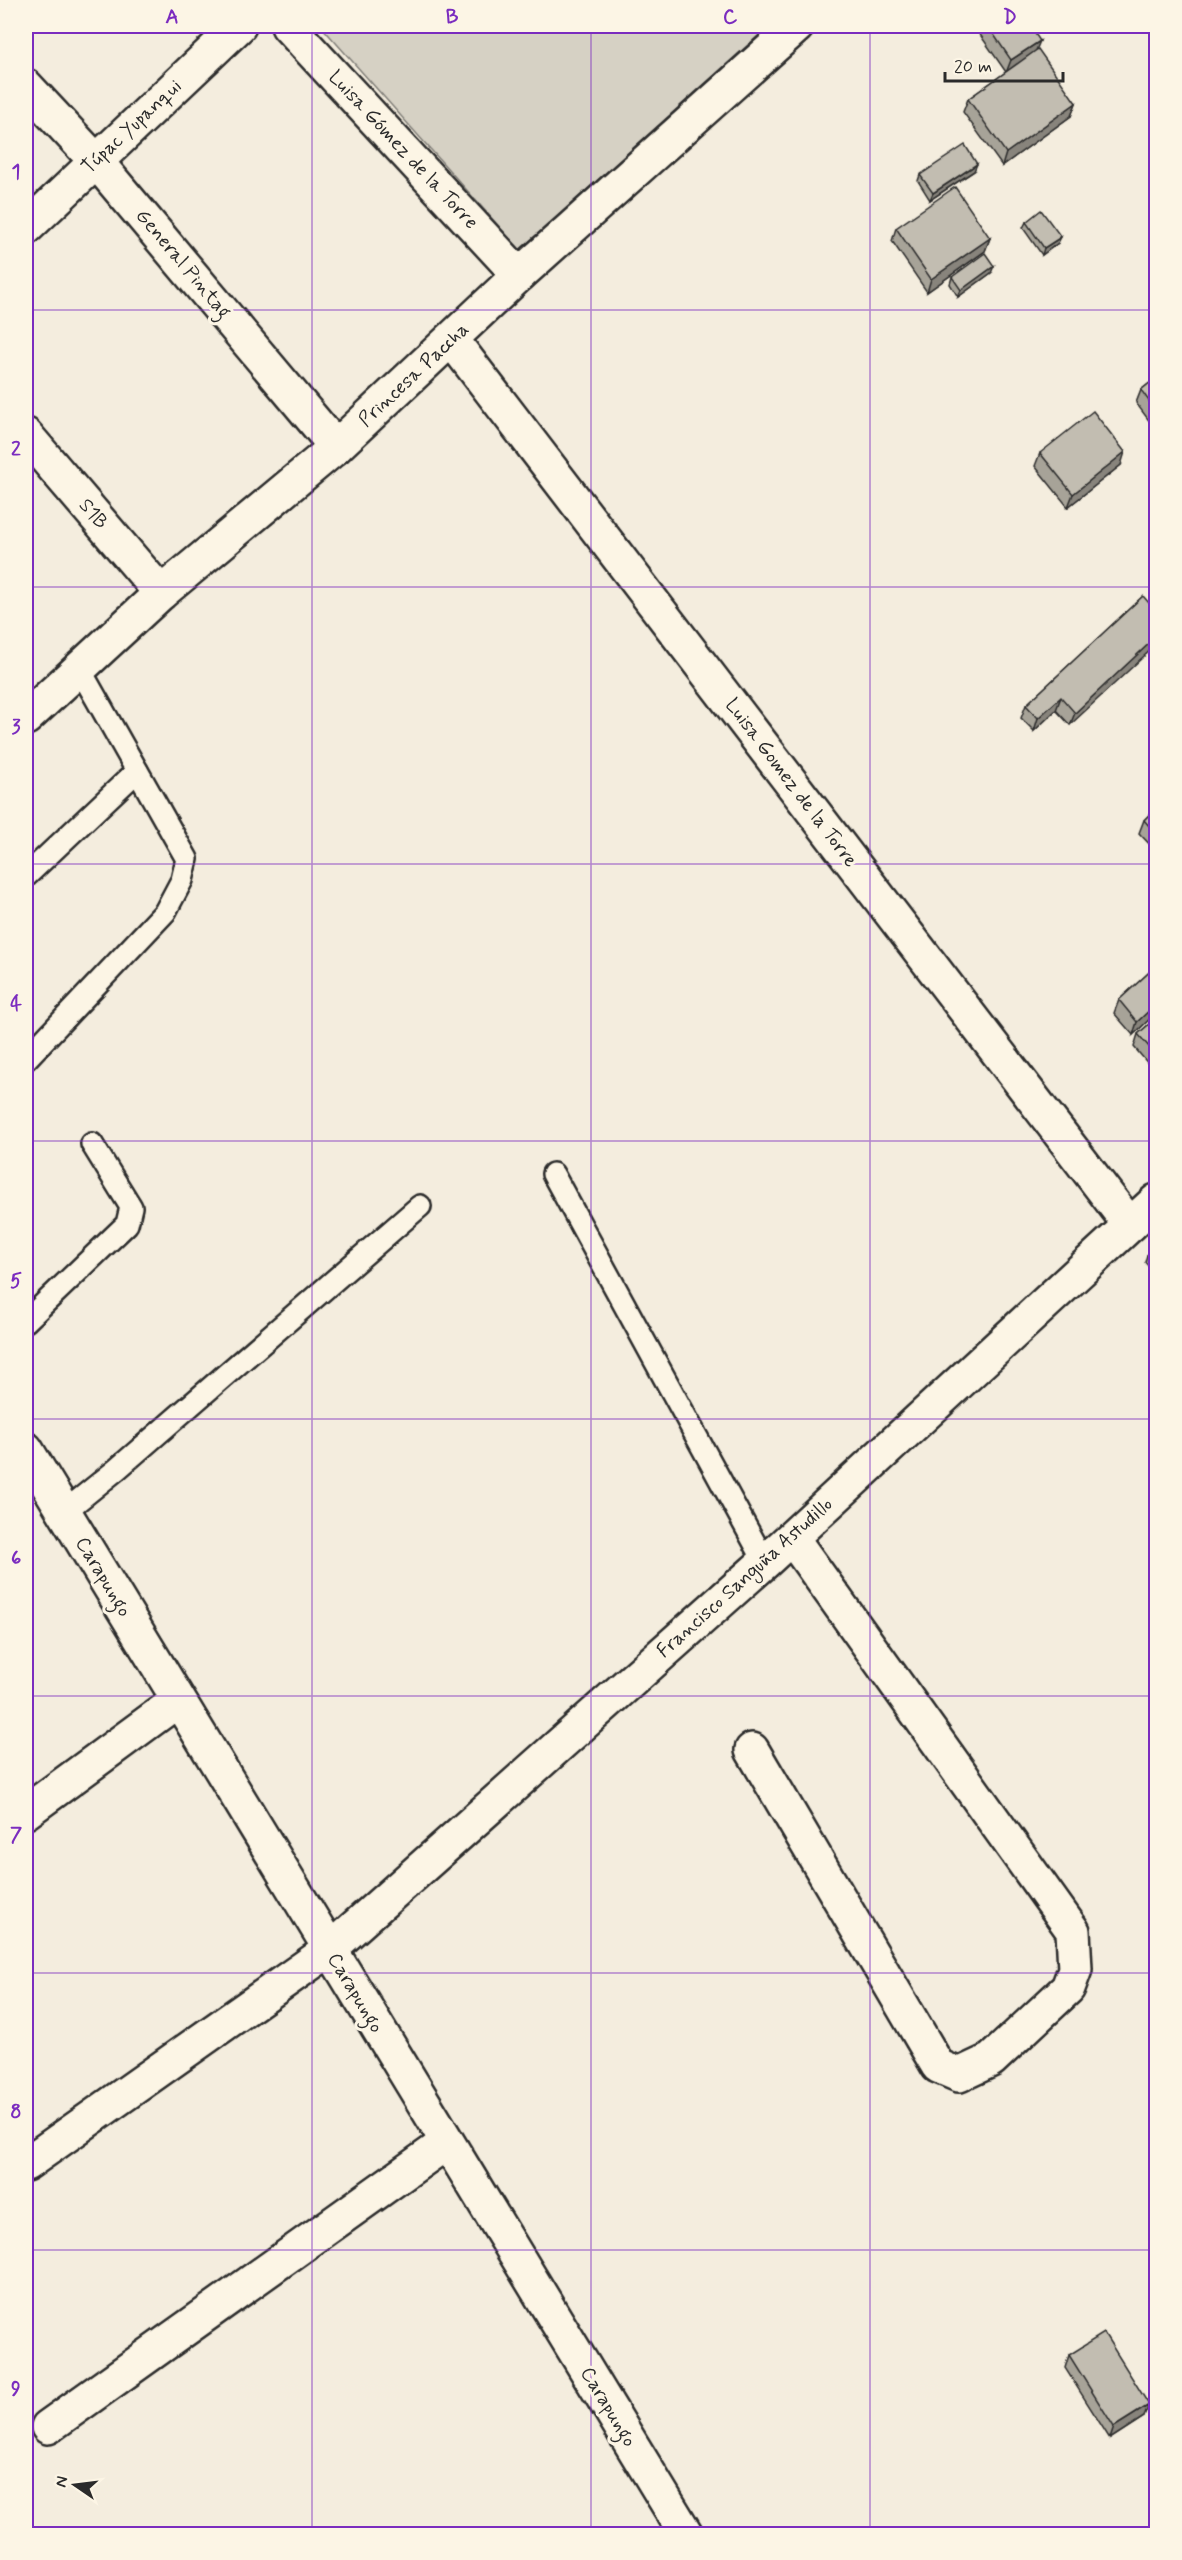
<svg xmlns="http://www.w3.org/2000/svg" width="1182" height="2560" font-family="Mynerve,sans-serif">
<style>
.green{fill:#d6d1c4;stroke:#807e78;stroke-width:1.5}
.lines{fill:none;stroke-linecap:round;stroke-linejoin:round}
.lane-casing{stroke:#2b2b2b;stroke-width:26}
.street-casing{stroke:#2b2b2b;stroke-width:38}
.secondary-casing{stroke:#2b2b2b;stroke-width:38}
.lane{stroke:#fcf5e5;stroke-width:21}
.street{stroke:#fcf5e5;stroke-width:33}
.secondary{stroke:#fcf5e5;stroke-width:33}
.wall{fill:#a7a398;stroke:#2b2b2b;stroke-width:1.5}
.shaded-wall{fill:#88847c;stroke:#2b2b2b;stroke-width:1.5}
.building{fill:#c2bdb1;stroke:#2b2b2b;stroke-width:1.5}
.grid{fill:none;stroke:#7b2cbf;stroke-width:1.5;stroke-opacity:0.55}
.labels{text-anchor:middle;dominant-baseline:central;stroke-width:6;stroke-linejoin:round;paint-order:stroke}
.street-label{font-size:20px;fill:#2b2b2b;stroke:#fcf5e5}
.neatline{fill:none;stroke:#7b2cbf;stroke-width:2}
.grid-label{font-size:20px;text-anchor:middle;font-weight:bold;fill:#7b2cbf}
</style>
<rect width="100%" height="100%" fill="#f4edde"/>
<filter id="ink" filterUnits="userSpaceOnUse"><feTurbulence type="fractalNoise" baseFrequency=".0167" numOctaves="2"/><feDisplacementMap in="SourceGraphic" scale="12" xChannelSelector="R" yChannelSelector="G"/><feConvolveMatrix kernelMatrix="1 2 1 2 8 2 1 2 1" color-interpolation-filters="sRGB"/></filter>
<g filter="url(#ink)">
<polygon class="green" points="321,26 769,26 520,250"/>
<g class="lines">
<defs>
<g id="lane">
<polyline points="26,876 137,771"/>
<polyline points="26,1059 165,912 182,880 187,859 79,668"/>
<polyline points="553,1174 765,1562"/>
<polyline points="26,1321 127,1224 131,1207 92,1144"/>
<polyline points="64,1512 116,1470 420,1206"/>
</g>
<g id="street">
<polyline points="288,26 519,275"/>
<polyline points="26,86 96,161 336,447"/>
<polyline points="26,228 239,26"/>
<polyline points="452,340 1130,1225"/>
<polyline points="26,435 161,593"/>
<polyline points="26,718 161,593 336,447 519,275 797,26"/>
<polyline points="752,1750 938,2066 959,2075 991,2060 1068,1988 1075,1969 1073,1931 792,1538"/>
<polyline points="26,1812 177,1701"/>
<polyline points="26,2164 329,1950 765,1562 1156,1201"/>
<polyline points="48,2427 446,2143"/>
</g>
<polyline id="secondary" points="26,1449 686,2534"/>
</defs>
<use href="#lane" class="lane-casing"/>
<use href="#street" class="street-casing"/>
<use href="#secondary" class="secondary-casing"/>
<use href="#lane" class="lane"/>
<use href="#street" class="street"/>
<use href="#secondary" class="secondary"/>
</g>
<g class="wall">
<polygon points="974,26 1041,26 1033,31 1036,50 1076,103 1071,116 1002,166 963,112 968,99 1006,72"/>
<polygon points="974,171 930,200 918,181 920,175"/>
<polygon points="1026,222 1058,243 1042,255 1023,228"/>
<polygon points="896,228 990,238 985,251 927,292 892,241"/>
<polygon points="991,273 958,297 950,284 952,277"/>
<polygon points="1156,378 1156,430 1136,403 1141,390"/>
<polygon points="1040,453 1121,465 1068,507 1035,466"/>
<polygon points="1143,596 1070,725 1056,710 1034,731 1021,718 1026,705"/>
<polygon points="1156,808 1156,851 1139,833 1144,820"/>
<polygon points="1156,966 1156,1013 1133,1035 1114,1013 1119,1000"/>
<polygon points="1156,1018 1156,1073 1134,1047 1138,1034"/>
<polygon points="1156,1247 1156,1276 1145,1262 1147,1255"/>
<polygon points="1069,2355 1144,2417 1110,2439 1065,2368"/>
</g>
<g class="shaded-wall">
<polygon points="1029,26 1041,26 1024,37"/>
<polygon points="1040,41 1035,53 1006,73 1011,60"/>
<polygon points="1076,103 1071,116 1002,166 1006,153"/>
<polygon points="977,164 974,171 930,200 933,193"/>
<polygon points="1061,237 1058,243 1042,255 1044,248"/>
<polygon points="990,238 985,251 927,292 931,279"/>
<polygon points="994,266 991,273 958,297 961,290"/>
<polygon points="1125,452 1121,465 1068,507 1073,494"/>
<polygon points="1156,637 1156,645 1070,725 1075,713"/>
<polygon points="1061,697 1056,710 1034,731 1038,718"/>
<polygon points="1156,1004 1156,1013 1133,1035 1137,1022"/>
<polygon points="1149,2405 1144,2417 1110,2439 1114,2427"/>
</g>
<g class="building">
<polygon points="988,26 1030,26 1040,41 1011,60"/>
<polygon points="1038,49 1076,103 1006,153 968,99"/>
<polygon points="965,145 977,164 933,193 920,175"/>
<polygon points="955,187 990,238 931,279 896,228"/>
<polygon points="1041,210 1061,237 1044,248 1026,222"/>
<polygon points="985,253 994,266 961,290 952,277"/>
<polygon points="1156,378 1156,411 1141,390"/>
<polygon points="1093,411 1125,452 1073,494 1040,453"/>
<polygon points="1143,596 1156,611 1156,637 1075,713 1061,697 1038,718 1026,705"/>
<polygon points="1156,808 1156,834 1144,820"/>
<polygon points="1156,966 1156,1004 1137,1022 1119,1000"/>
<polygon points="1156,1018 1156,1055 1138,1034"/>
<polygon points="1156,1247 1156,1266 1147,1255"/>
<polygon points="1104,2333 1149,2405 1114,2427 1069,2355"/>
</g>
</g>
<path class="grid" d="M 312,26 L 312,2534M 591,26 L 591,2534M 870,26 L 870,2534M 26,310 L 1156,310M 26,587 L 1156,587M 26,864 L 1156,864M 26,1141 L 1156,1141M 26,1419 L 1156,1419M 26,1696 L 1156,1696M 26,1973 L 1156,1973M 26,2250 L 1156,2250"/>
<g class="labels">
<g class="street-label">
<text transform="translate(132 127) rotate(-43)">Túpac Yupanqui</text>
<text transform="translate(403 150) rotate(47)">Luisa Gómez de la Torre</text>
<text transform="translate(183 264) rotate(50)">General Pintag</text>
<text transform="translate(414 375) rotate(-43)">Princesa Paccha</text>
<text transform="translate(93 514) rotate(49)">S1B</text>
<text transform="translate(791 783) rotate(53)">Luisa Gomez de la Torre</text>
<text transform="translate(103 1577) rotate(59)">Carapungo</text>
<text transform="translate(745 1578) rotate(-42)">Francisco Sanguña Astudillo</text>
<text transform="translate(355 1993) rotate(59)">Carapungo</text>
<text transform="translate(608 2407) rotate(59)">Carapungo</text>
</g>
</g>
<rect width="1182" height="2560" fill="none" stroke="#fcf5e5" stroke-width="66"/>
<g transform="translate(75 2485) rotate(284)" stroke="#fcf5e5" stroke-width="4.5" paint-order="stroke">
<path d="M0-4.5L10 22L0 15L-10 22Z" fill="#2b2b2b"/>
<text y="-9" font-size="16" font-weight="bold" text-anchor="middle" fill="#2b2b2b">N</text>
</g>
<path d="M945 72v9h118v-9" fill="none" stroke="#2b2b2b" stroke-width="3"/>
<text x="954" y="72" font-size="18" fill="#2b2b2b" stroke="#fcf5e5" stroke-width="4.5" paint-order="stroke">20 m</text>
<rect x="33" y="33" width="1116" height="2494" class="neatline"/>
<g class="grid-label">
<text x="172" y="23">A</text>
<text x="452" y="23">B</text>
<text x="730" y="23">C</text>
<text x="1010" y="23">D</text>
<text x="16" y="178">1</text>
<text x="16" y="455">2</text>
<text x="16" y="733">3</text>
<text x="16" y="1010">4</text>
<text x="16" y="1287">5</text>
<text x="16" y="1564">6</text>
<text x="16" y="1841">7</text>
<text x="16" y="2118">8</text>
<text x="16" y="2395">9</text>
</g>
</svg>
